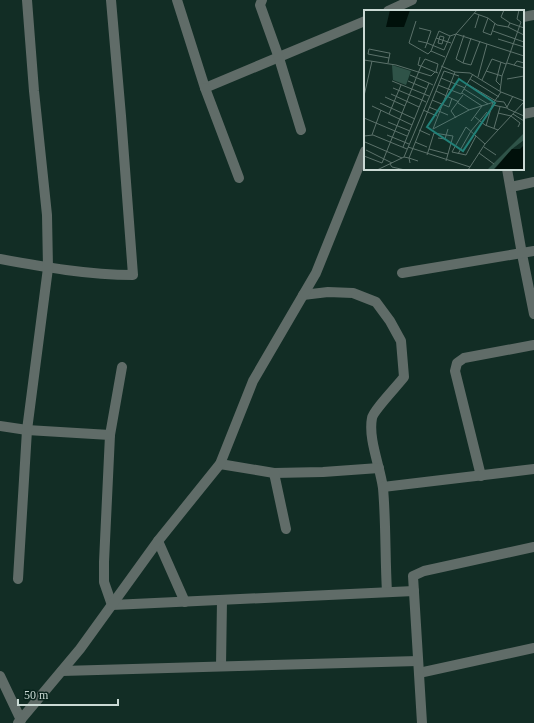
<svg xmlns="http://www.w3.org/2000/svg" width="534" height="723" font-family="'Times New Roman',serif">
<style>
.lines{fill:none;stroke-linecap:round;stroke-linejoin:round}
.minor{stroke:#606c68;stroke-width:10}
.inset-road{fill:none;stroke:#5c726b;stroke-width:1}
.view{fill:#228078;fill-opacity:0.15;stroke:#228078;stroke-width:2}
.inset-edge{fill:none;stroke:#cad9d4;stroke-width:2}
</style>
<rect width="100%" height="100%" fill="#122d25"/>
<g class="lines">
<g class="minor">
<polyline points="177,0 205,88 365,21"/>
<polyline points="262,0 260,5 279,58 301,130"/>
<polyline points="388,11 412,0"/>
<polyline points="523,17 534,15"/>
<polyline points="205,88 239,178"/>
<polyline points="523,114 534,112"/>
<polyline points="507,169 522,254 534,314"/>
<polyline points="511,187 534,182"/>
<path d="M 0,259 C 44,267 88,275 133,275 L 121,116 L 111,0"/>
<polyline points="402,273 534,251"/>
<path d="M 303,295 L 328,292 L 353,293 L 376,302 L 390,321 L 401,341 L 404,377 C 398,385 373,411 372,418 C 368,439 380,466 383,488 C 386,522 385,558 387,592"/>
<polyline points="122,367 110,435 104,562 104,582 112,605 414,591"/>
<polyline points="0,426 27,430 110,435"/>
<polyline points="220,464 274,473 323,472 379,468"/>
<polyline points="274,473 286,529"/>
<polyline points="481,476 455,371 457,363 464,358 534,345"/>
<polyline points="383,487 534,469"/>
<polyline points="158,541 185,602"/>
<polyline points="18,579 27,430 48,268 47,215 34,91 27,0"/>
<polyline points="221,666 222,600"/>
<polyline points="62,671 418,661"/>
<polyline points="419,673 534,648"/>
<polyline points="0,676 21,720"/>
<polyline points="18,723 80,649 158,541 220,464 253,381 316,273 365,151"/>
<polyline points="422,723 413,576 424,571 534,547"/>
</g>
</g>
<g transform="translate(364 10)">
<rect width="160" height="160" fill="#122d25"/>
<path d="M 28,55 L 47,61 L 42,75 L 29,70 ZM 160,123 L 160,130 L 148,139 L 129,160 L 123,160 Z" fill="#2f5348"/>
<path d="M 26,0 L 46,0 L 40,17 L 22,17 ZM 160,135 L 160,160 L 130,160 L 148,139 L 156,139 Z" fill="#00100a"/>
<path class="inset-road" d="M 110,3 L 124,8M 52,11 L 45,33 L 64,44 L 67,41 L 81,47M 131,13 L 127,25 L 119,22 L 124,8 L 133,15 L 144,17 L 146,13 L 137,7 L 140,0M 146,13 L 160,18M 144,17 L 160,25M 55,18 L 67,21 L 63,33 L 80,40 L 86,26 L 92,24 L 113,0M 111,18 L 115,5M 129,21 L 160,32M 100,25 L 92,49 L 99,53 L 107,55 L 116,31M 76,26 L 80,27 L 78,34 L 74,33 ZM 72,28 L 87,33M 134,29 L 160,37M 54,31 L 63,33 L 61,38M 67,41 L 75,21 L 86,26M 56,47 L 54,55 L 57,56 L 61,49 L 74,54 L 72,62M 0,50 L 32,55 L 67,66 L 71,62 L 74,63M 24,53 L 26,43 L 25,43 L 5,39 L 4,44 L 25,48M 99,53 L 107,28M 143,53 L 160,58M 150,55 L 153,51 L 160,53M 77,56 L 91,62 L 106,63 L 137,82 L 160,91M 122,61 L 138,66M 91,62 L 69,119 L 105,100 L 130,92 L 137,82M 46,65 L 65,73M 114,67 L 123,34M 77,68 L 101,78M 106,69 L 135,87M 143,69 L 160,66M 118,70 L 128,49 L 142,54M 28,71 L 65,86M 44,71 L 63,79M 103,74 L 132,91 L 140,92 L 144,99 L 160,106M 74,75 L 97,84 L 109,64M 136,75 L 132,71 L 137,52M 29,78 L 58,90 L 65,73 L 69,75M 100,79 L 124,94M 72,81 L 95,92M 136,81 L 138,66 L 157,12 L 153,9 L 155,0M 98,83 L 118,96 L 107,111M 27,84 L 55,97M 0,86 L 8,51M 21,87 L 41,96M 68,90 L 85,97 L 88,88M 16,93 L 51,109M 94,93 L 105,100M 129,95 L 143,98M 8,96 L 48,115 L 39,137M 65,97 L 84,105M 143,97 L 149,86M 59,100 L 73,106M 134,103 L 147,106 L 156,113 L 154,117M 25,104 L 37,75M 149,104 L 160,111M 111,107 L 121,115 L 134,120M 0,108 L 43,126M 92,108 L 87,101 L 99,85M 24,112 L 46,121M 48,115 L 58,90 L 62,92M 122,116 L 129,92M 130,118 L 136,97M 55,120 L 66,125M 8,125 L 17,100M 23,125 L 45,134M 0,126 L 9,125 L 43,139M 112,126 L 102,145 L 88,142 L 102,117 L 121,134M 74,128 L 81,129 L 84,119M 1,132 L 38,148M 51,132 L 63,137M 44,137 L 106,157M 120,137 L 132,145M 65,139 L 84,144M 2,140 L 28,153M 115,143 L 130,154M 94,144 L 107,121 L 123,102M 63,145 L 70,123 L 89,126 L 82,151M 0,146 L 18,153 L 57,56 L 71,62M 40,147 L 45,148 L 80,61 L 95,66M 46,153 L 45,148 L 54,151M 26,154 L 28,157 L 41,160M 13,160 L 40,147 L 92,24 L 160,46M 104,160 L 121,134 L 160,92"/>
<path class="view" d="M 95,69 L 131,93 L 99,141 L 63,117 Z"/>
<rect width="160" height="160" class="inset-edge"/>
</g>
<path d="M18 699v6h100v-6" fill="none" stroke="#cad9d4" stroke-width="2"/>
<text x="24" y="699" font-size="12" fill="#cad9d4" stroke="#08231c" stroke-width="3" paint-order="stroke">50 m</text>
</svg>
